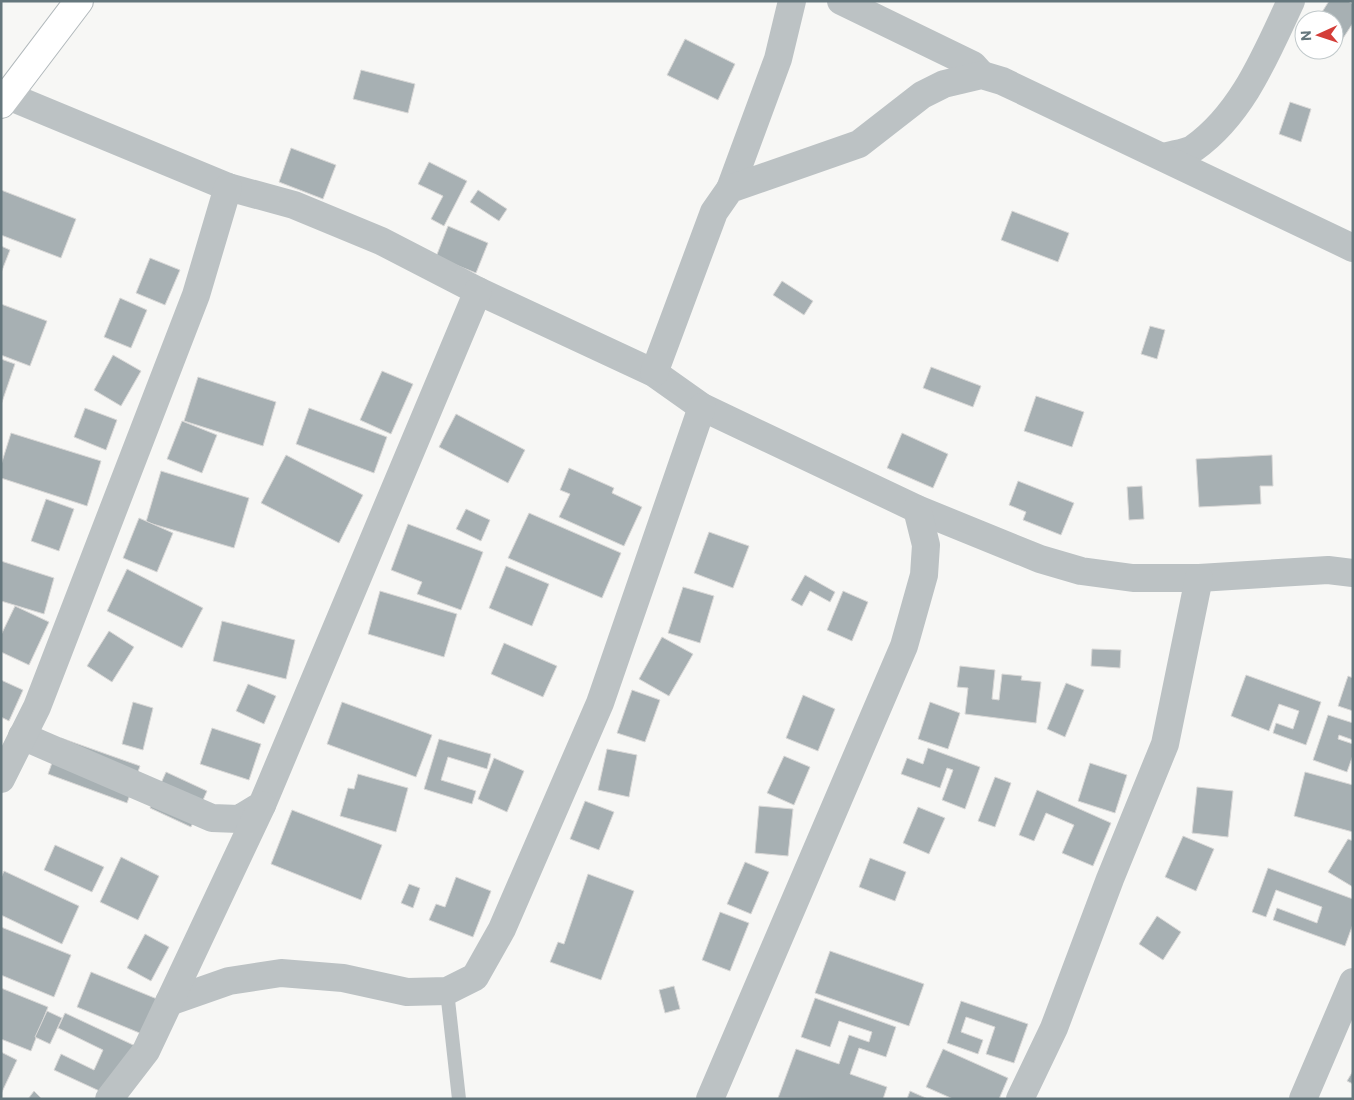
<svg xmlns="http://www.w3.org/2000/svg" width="1354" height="1100" font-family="Commissioner,sans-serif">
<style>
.building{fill:#a7b0b3;stroke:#d9d8d7}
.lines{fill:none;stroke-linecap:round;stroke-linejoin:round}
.secondary-casing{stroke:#b1b8bb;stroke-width:30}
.lane{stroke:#bcc2c4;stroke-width:14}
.street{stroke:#bcc2c4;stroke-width:28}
.secondary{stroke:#fff;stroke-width:28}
</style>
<rect width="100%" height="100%" fill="#f7f7f5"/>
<g class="building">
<polygon points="1329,1 1348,1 1353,4 1353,23 1336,49 1334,48 1334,20 1317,20"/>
<polygon points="685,39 735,64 718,100 667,75"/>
<polygon points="361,70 415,84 408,113 353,99"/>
<polygon points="1290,102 1311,109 1301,142 1279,134"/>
<polygon points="291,148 336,165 323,199 279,182"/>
<polygon points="429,162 467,181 444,226 431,219 443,196 418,184"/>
<polygon points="1,190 76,219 61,258 1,235"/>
<polygon points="478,190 507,209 499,221 470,202"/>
<polygon points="1012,211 1069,233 1058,262 1001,240"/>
<polygon points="448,226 488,243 476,273 436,257"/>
<polygon points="1,246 10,250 1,273"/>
<polygon points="150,258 180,270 165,305 136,293"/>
<polygon points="782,281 813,301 804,315 773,295"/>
<polygon points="120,298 147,310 131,348 104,337"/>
<polygon points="1,304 47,321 30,366 1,355"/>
<polygon points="1150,326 1165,330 1157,359 1141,354"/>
<polygon points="113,355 141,371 121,406 94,390"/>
<polygon points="1,359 15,364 1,405"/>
<polygon points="931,367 981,386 973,407 923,388"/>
<polygon points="382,371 413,384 391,434 360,420"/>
<polygon points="198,377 276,402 263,446 184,421"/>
<polygon points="1036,396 1084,412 1072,447 1024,431"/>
<polygon points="85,408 117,420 106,450 74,437"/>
<polygon points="309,408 387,437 374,473 296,444"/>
<polygon points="456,414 525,450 508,483 439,447"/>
<polygon points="182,421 217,435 202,473 167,459"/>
<polygon points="11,433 101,461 87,506 1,478 1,465"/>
<polygon points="902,433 948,454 933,488 887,468"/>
<polygon points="286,455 363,495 339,543 261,503"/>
<polygon points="1272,455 1273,486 1260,486 1261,504 1199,507 1196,459"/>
<polygon points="569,468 614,488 612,493 642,507 624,546 559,517 570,494 560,490"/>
<polygon points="161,471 249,498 234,548 146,522"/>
<polygon points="1018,481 1074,503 1061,535 1023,520 1026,512 1009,505"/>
<polygon points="1142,486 1144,519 1129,520 1127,487"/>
<polygon points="46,499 74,509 59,551 31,541"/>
<polygon points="466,509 490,520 481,541 456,529"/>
<polygon points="529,513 621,553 602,598 508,558"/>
<polygon points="139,518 173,533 157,572 123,558"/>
<polygon points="408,524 483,552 461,610 417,594 422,582 391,570"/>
<polygon points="709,532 749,546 733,588 694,573"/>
<polygon points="1,561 54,578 44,614 1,601"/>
<polygon points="506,566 549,584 532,626 489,608"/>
<polygon points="127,569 203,608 182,648 107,611"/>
<polygon points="805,575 835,592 830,602 810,591 802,606 791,600"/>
<polygon points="683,587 714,596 700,643 668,633"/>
<polygon points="380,591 457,614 444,657 368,634"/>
<polygon points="843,591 868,602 852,641 827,630"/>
<polygon points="15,606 49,622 29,665 1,652 1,635"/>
<polygon points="222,621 295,640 286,679 213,661"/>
<polygon points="109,631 134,647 112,682 87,666"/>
<polygon points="662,637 693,654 669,696 639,679"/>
<polygon points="504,643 557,666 543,697 491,674"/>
<polygon points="1092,649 1121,650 1120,668 1091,666"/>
<polygon points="960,666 995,670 992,699 999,700 1002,674 1022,676 1021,680 1041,682 1036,723 965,714 968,688 957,687"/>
<polygon points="1246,675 1321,702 1306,745 1273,733 1276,723 1293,729 1299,711 1279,704 1269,731 1231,716"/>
<polygon points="1348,676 1353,678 1353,711 1338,706"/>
<polygon points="1,680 23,690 9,721 1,717"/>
<polygon points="1066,683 1084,690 1065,737 1047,729"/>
<polygon points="248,684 276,696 264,724 236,711"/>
<polygon points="632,690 660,700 645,742 617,733"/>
<polygon points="803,695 835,709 818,751 786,738"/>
<polygon points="133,702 153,708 143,750 122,744"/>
<polygon points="342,702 432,735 416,777 327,744"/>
<polygon points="930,702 960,713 948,749 918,739"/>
<polygon points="1328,715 1353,723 1353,740 1339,735 1338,739 1353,744 1353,755 1347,772 1313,760"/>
<polygon points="212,728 261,744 249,780 200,764"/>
<polygon points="61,738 140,766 127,803 48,774"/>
<polygon points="439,739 491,754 487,769 448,757 441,780 476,791 472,804 424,789"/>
<polygon points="928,748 980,767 965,809 942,800 953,770 947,768 940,788 901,774 907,758 923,764"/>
<polygon points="607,749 637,755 629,797 598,790"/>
<polygon points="784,756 810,767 794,805 767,793"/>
<polygon points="494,758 524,771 507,812 478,799"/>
<polygon points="1090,763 1127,775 1115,813 1078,801"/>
<polygon points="166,772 207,791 191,827 150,808"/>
<polygon points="1305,772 1353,785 1353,832 1294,816"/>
<polygon points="358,774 408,788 396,832 340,816 348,788 354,789"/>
<polygon points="995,777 1011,783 995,827 978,821"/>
<polygon points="1197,787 1233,791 1228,837 1192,833"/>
<polygon points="1037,790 1111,823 1093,866 1062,853 1074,825 1046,813 1034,841 1019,835"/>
<polygon points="585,801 614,812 599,850 570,839"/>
<polygon points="759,806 793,809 788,856 755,853"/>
<polygon points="918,807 945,818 929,854 903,843"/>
<polygon points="292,810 382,845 361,900 271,864"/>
<polygon points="1183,836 1214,849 1196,891 1165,877"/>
<polygon points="1348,839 1353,841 1353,887 1328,872"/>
<polygon points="55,845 104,867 92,892 44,870"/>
<polygon points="121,857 159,876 138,920 100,902"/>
<polygon points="870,858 906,872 895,901 859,887"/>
<polygon points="745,862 769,872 751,914 727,904"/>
<polygon points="1268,868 1353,899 1353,924 1345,946 1273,920 1277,908 1317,923 1322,907 1276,890 1266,917 1252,912"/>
<polygon points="4,871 79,906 62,944 1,915 1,878"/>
<polygon points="588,874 634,891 601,980 550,962 558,942 564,944"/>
<polygon points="456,877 491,891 473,937 429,920 436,904 445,907"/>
<polygon points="409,884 420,888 413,908 401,903"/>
<polygon points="720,912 749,923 730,971 702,960"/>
<polygon points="1157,916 1181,932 1163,960 1139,944"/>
<polygon points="1,927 71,955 54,997 1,975"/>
<polygon points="145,934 169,947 151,981 127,968"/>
<polygon points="830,951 924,984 909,1026 815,993"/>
<polygon points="91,972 157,999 142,1034 77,1007"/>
<polygon points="674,986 680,1009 665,1013 659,990"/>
<polygon points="1,988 48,1007 31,1051 1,1039"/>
<polygon points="815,998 896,1027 886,1057 859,1048 850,1074 887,1087 883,1099 778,1098 796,1049 839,1064 849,1035 869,1042 872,1032 839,1021 830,1047 801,1037"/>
<polygon points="961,1001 1028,1024 1014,1063 986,1054 995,1027 966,1017 961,1032 983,1040 978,1054 947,1043"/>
<polygon points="47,1011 62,1018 50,1044 35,1037"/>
<polygon points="65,1013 146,1051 106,1094 54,1070 61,1054 94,1070 103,1050 58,1028"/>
<polygon points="943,1049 1008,1078 999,1099 953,1099 926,1087"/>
<polygon points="1,1052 17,1060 1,1094"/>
<polygon points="1353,1071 1353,1084 1347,1081"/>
<polygon points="34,1091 42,1099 28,1099"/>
<polygon points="910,1091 928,1099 907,1099"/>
</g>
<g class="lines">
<defs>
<polyline id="secondary" points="1,104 79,1"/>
</defs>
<use href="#secondary" class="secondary-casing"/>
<polyline class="lane" points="447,991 459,1099"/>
<g class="street">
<polyline points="841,1 973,65 982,75"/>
<polyline points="1,93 228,187 294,205 381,241 478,291 654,373 702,407 917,509 1040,559 1081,571 1133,578 1199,578 1328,570 1353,573"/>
<path d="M 1164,157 C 1173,154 1186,153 1194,148 C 1243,113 1266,54 1291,1"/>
<polyline points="730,189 778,59 792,1"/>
<polyline points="654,373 714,212 730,189 859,144 922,95 944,84 982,75 1002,81 1353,248"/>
<polyline points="22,736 212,818 239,819 262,805 478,291"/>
<polyline points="1,779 37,707 196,295 228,187"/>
<polyline points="169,1002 229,981 281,973 343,978 407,992 447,991 475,977 502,929 600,703 702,407"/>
<polyline points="109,1099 146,1051 262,805"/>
<polyline points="710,1099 904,646 924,575 926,545 917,509"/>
<polyline points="1020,1099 1054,1028 1110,879 1165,744 1199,578"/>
<polyline points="1303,1099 1353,982"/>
</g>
<use href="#secondary" class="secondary"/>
</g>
<rect width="1354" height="1100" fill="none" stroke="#65777d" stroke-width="5"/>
<g transform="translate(1319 35) rotate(267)"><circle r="24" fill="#ffffff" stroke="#c1c9cb"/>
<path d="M0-4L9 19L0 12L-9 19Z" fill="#d43d38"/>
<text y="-8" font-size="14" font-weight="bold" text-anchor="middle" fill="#65777d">N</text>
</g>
</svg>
